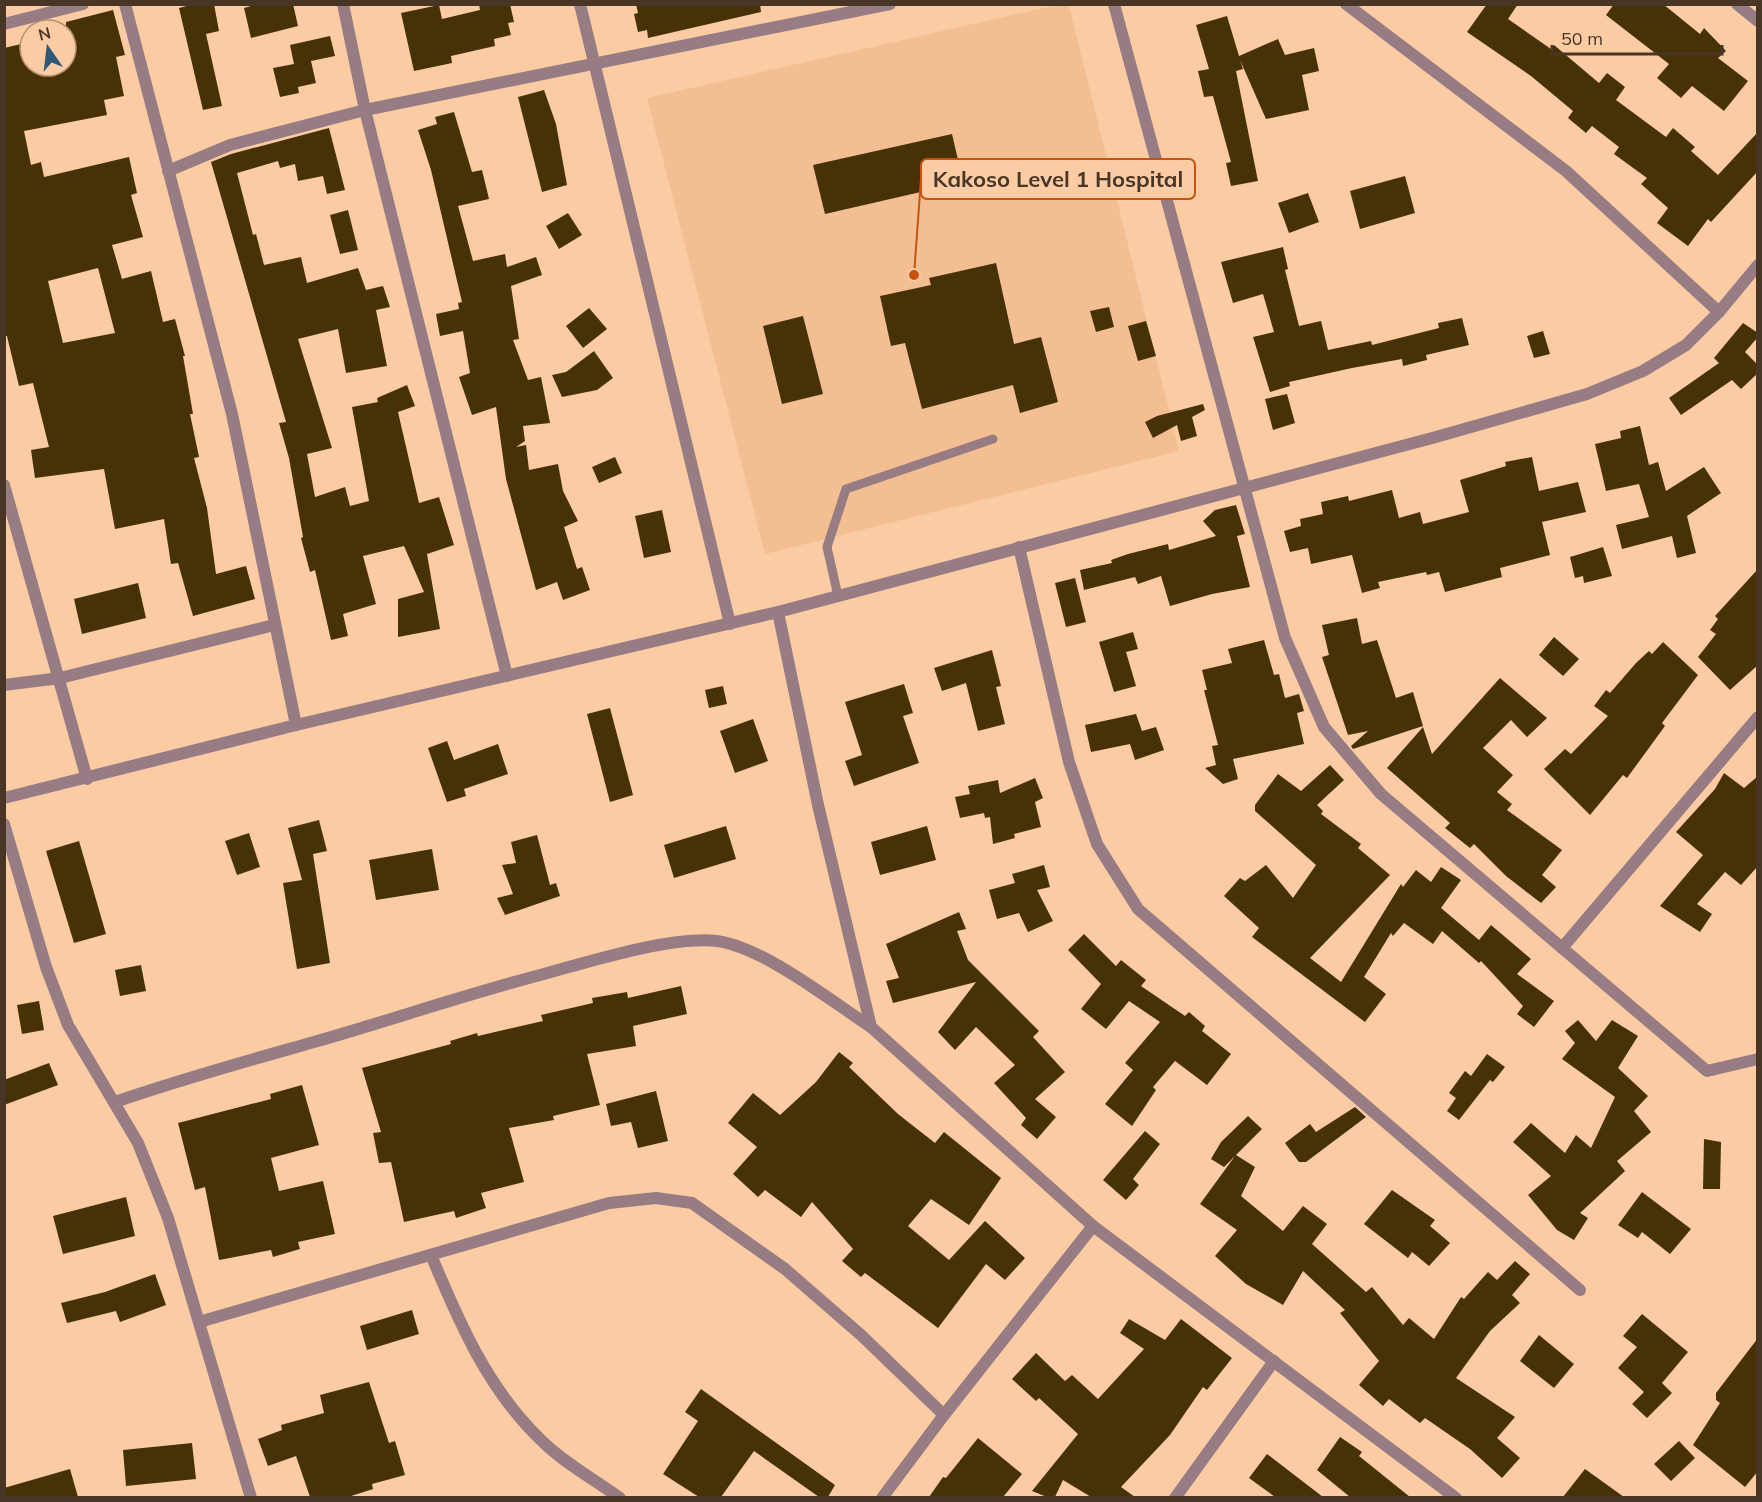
<svg xmlns="http://www.w3.org/2000/svg" width="1762" height="1502" font-family="Mulish,sans-serif">
<style>
.built{fill:#f3be92}
.building{fill:#463206;fill-rule:evenodd}
.lines{fill:none;stroke-linecap:round;stroke-linejoin:round}
.service{stroke:#977d83;stroke-width:9}
.minor{stroke:#977d83;stroke-width:12}
.leader{fill:none;stroke:#c85211;stroke-width:2}
.callout-dot{fill:#c85211;stroke:#fbcca4;stroke-width:2}
.callout{fill:#fbcca4;stroke:#c85211;stroke-width:2}
.callout-label{font-size:22px;text-anchor:middle;font-weight:bold;fill:#483526}
</style>
<rect width="100%" height="100%" fill="#fbcca4"/>
<polygon class="built" points="1057,5 1069,5 1179,451 765,554 647,98"/>
<g class="building">
<polygon points="194,4 214,4 219,31 206,34 222,106 203,110 179,8"/>
<polygon points="258,4 293,4 298,26 251,38 244,8"/>
<polygon points="479,4 510,4 514,22 508,23 511,35 494,39 495,46 451,56 452,63 414,71 401,13 439,5 442,19 480,10"/>
<polygon points="636,4 760,4 761,12 648,38 647,30 638,32 634,14 638,13"/>
<polygon points="1487,4 1518,4 1508,19 1551,49 1554,45 1599,83 1607,73 1625,87 1616,100 1666,137 1673,128 1695,147 1691,151 1718,175 1758,132 1758,171 1711,222 1708,219 1688,246 1657,223 1668,208 1641,184 1647,178 1614,154 1619,147 1592,126 1586,133 1568,118 1573,111 1531,76 1467,32"/>
<polygon points="1614,4 1663,4 1700,34 1704,28 1726,51 1718,58 1748,81 1724,111 1692,86 1681,98 1657,78 1669,64 1606,15"/>
<path d="M 113,10 L 125,55 L 116,57 L 124,96 L 104,100 L 107,115 L 24,131 L 31,165 L 41,162 L 44,177 L 129,157 L 137,193 L 131,195 L 143,237 L 112,245 L 122,279 L 151,271 L 163,322 L 175,319 L 185,356 L 183,356 L 193,414 L 190,414 L 199,457 L 194,458 L 207,508 L 216,574 L 246,566 L 255,599 L 193,616 L 178,563 L 171,564 L 164,519 L 115,529 L 104,469 L 35,478 L 31,450 L 49,447 L 33,383 L 19,386 L 7,336 L 4,336 L 4,48 L 30,42 L 30,66 L 66,66 L 66,22 ZM 98,268 L 115,333 L 63,343 L 48,281 Z"/>
<polygon points="1227,16 1239,56 1278,39 1285,55 1314,48 1319,71 1302,75 1309,110 1266,119 1240,60 1243,69 1236,71 1258,181 1231,186 1226,163 1231,162 1213,96 1204,97 1198,71 1209,69 1196,25"/>
<polygon points="330,36 335,56 311,61 316,83 298,87 299,93 280,97 273,68 294,64 290,45"/>
<polygon points="544,90 556,124 567,185 542,192 518,97"/>
<polygon points="454,112 472,172 482,170 489,199 458,206 473,261 505,254 507,267 536,257 542,275 511,286 519,339 513,340 528,380 541,377 550,423 523,426 525,441 516,447 526,445 529,470 558,464 563,491 578,521 564,527 577,569 582,567 590,590 563,600 557,582 536,590 506,479 496,407 472,415 459,377 470,373 463,331 440,336 436,314 459,309 458,303 462,302 431,170 418,130 437,124 435,117"/>
<polygon points="329,128 345,190 327,194 323,176 298,181 295,164 280,168 278,161 237,173 253,235 256,234 264,265 301,257 307,283 358,268 366,290 383,286 390,307 376,310 387,366 346,373 338,329 298,339 332,448 307,454 315,497 345,487 350,506 369,501 352,407 378,402 377,398 407,385 415,406 398,412 419,503 439,497 454,545 427,554 440,629 398,637 398,599 424,592 404,546 363,556 376,604 343,614 348,636 331,640 315,570 310,572 301,538 303,537 289,458 279,423 286,422 211,162 231,154"/>
<polygon points="952,134 962,177 924,186 925,191 825,214 813,165"/>
<polygon points="1405,176 1415,213 1360,229 1350,191"/>
<polygon points="1308,193 1319,222 1289,233 1278,203"/>
<polygon points="348,210 358,250 340,254 330,215"/>
<polygon points="568,213 582,235 559,249 546,226"/>
<polygon points="1283,247 1288,269 1285,270 1299,326 1321,321 1328,350 1371,341 1372,345 1439,328 1438,323 1462,318 1469,345 1426,355 1427,360 1403,366 1402,359 1352,368 1289,382 1290,386 1270,392 1253,337 1274,332 1263,294 1233,303 1221,262"/>
<polygon points="996,263 1014,344 1041,337 1058,402 1020,413 1013,385 922,409 905,343 891,346 880,296 931,285 929,278"/>
<polygon points="1109,307 1114,327 1096,332 1090,311"/>
<polygon points="589,308 607,329 583,348 566,326"/>
<polygon points="803,316 823,394 782,404 763,326"/>
<polygon points="1146,321 1156,356 1138,361 1128,326"/>
<polygon points="1743,323 1758,333 1758,337 1745,352 1758,365 1758,373 1741,389 1732,380 1681,415 1669,398 1719,363 1714,358"/>
<polygon points="1543,331 1550,354 1534,358 1527,336"/>
<polygon points="594,351 613,378 597,390 562,397 552,375 566,372"/>
<polygon points="1287,394 1295,423 1273,430 1265,399"/>
<polygon points="1203,404 1205,410 1192,417 1197,436 1181,441 1177,425 1153,438 1145,422 1157,416"/>
<polygon points="1640,426 1649,465 1658,462 1666,491 1704,467 1721,493 1687,516 1696,553 1677,558 1672,536 1622,549 1616,525 1649,517 1639,484 1606,491 1595,444 1621,438 1620,431"/>
<polygon points="615,457 622,473 599,483 592,467"/>
<polygon points="1532,457 1539,491 1578,482 1586,512 1542,522 1550,555 1500,568 1502,577 1445,592 1439,572 1427,575 1426,572 1378,582 1380,588 1362,593 1352,555 1311,564 1308,548 1290,552 1284,531 1301,526 1300,519 1323,514 1321,502 1348,496 1349,501 1392,490 1399,518 1420,512 1423,524 1469,512 1460,480 1506,466 1505,462"/>
<polygon points="1236,505 1245,534 1237,536 1250,587 1212,594 1170,606 1161,576 1138,584 1135,577 1084,590 1080,570 1112,563 1111,560 1128,554 1168,544 1169,550 1216,536 1203,521 1215,510"/>
<polygon points="662,510 671,552 644,558 635,516"/>
<polygon points="1603,547 1612,576 1584,583 1583,576 1575,578 1570,557"/>
<polygon points="1758,569 1758,665 1730,690 1698,657 1716,634 1710,630 1718,619 1715,616"/>
<polygon points="1075,578 1086,622 1066,627 1055,583"/>
<polygon points="138,583 146,618 82,634 74,599"/>
<polygon points="1357,618 1362,644 1377,640 1396,698 1413,692 1423,726 1353,749 1351,746 1368,731 1348,735 1322,657 1329,655 1322,625"/>
<polygon points="1133,632 1138,649 1126,652 1136,686 1114,692 1099,642"/>
<polygon points="1554,637 1579,659 1563,676 1539,655"/>
<polygon points="1264,640 1274,675 1279,674 1285,698 1299,694 1304,711 1297,713 1304,744 1233,759 1238,779 1223,784 1205,768 1216,765 1212,746 1218,745 1204,690 1207,690 1202,670 1232,663 1228,649"/>
<polygon points="1663,642 1698,675 1662,723 1665,726 1627,778 1623,775 1590,815 1544,769 1565,749 1571,754 1608,716 1594,706 1606,690 1610,693 1636,663 1649,651 1652,654"/>
<polygon points="992,650 1001,686 996,687 1005,724 978,731 966,683 942,691 934,668"/>
<polygon points="1500,678 1547,718 1527,737 1511,720 1483,748 1513,775 1497,792 1512,804 1507,810 1562,850 1542,875 1556,887 1541,903 1506,876 1474,844 1470,848 1445,828 1450,823 1387,768 1423,727 1432,754"/>
<polygon points="904,684 913,713 903,716 919,763 854,786 845,761 862,755 845,702"/>
<polygon points="723,686 727,704 709,708 705,690"/>
<polygon points="610,708 633,795 610,802 587,714"/>
<polygon points="1136,714 1142,731 1156,727 1164,750 1135,760 1130,744 1091,752 1085,725"/>
<polygon points="753,719 768,761 735,773 720,731"/>
<polygon points="447,741 454,760 498,744 508,774 464,789 466,796 447,802 428,748"/>
<polygon points="1330,765 1344,780 1317,805 1323,811 1321,814 1361,844 1358,848 1390,875 1310,958 1341,982 1401,884 1403,887 1416,870 1431,882 1441,867 1461,880 1441,908 1479,940 1491,925 1531,959 1517,974 1554,1001 1534,1027 1517,1014 1523,1006 1481,961 1479,963 1442,931 1433,944 1404,923 1393,936 1391,933 1364,977 1386,994 1365,1022 1252,937 1259,928 1224,896 1240,878 1245,881 1266,865 1293,898 1316,865 1255,811 1255,805 1278,774 1301,791"/>
<polygon points="1724,773 1744,788 1758,776 1758,866 1741,885 1725,872 1697,904 1712,914 1700,932 1660,906 1703,855 1676,832 1715,789"/>
<polygon points="1035,778 1043,798 1035,802 1041,827 1014,834 1015,838 993,844 990,817 985,818 984,813 960,818 955,797 970,794 968,786 998,780 1000,793"/>
<polygon points="319,820 327,851 313,854 330,963 297,969 283,883 302,880 288,828"/>
<polygon points="726,826 736,859 674,878 664,845"/>
<polygon points="927,826 936,860 880,875 871,842"/>
<polygon points="249,833 260,867 237,875 225,841"/>
<polygon points="537,835 550,885 556,883 560,896 505,915 497,898 513,894 502,865 516,863 511,842"/>
<polygon points="79,841 106,934 74,943 46,851"/>
<polygon points="432,849 439,890 376,900 369,860"/>
<polygon points="1044,865 1050,887 1037,890 1053,921 1028,932 1019,913 997,919 989,890 1015,883 1012,874"/>
<polygon points="959,912 966,929 957,931 968,960 1039,1031 1033,1037 1065,1072 1035,1099 1056,1117 1037,1139 1021,1125 1026,1118 994,1083 1015,1065 976,1027 955,1050 938,1032 976,982 893,1003 886,981 899,978 886,944"/>
<polygon points="1084,934 1116,966 1121,960 1146,980 1141,986 1185,1016 1189,1012 1205,1026 1202,1031 1231,1054 1207,1085 1175,1061 1153,1087 1156,1090 1132,1126 1105,1104 1133,1070 1125,1063 1160,1022 1129,1001 1106,1029 1081,1009 1101,984 1068,950"/>
<polygon points="141,965 146,991 120,996 115,970"/>
<polygon points="681,986 687,1014 633,1026 636,1046 587,1054 600,1105 553,1116 554,1120 509,1128 524,1182 481,1193 486,1208 456,1218 454,1211 404,1222 391,1162 379,1163 373,1133 381,1132 362,1068 451,1044 450,1041 477,1033 478,1036 543,1021 541,1015 593,1003 592,998 627,992 628,998"/>
<polygon points="39,1001 44,1030 22,1034 17,1005"/>
<polygon points="1578,1020 1596,1041 1612,1020 1638,1036 1618,1068 1648,1096 1634,1111 1651,1132 1617,1161 1625,1171 1580,1213 1588,1218 1574,1240 1557,1230 1528,1195 1551,1176 1513,1142 1531,1123 1565,1153 1576,1135 1591,1148 1615,1097 1562,1059 1575,1043 1565,1031"/>
<polygon points="839,1052 853,1063 849,1067 898,1114 935,1143 944,1132 1001,1178 969,1225 931,1199 908,1226 949,1260 985,1221 1025,1258 1005,1280 986,1264 938,1328 865,1273 861,1277 842,1261 853,1249 812,1202 801,1217 765,1190 758,1197 733,1174 757,1147 728,1123 753,1093 780,1115 816,1082"/>
<polygon points="1487,1054 1505,1067 1493,1082 1490,1080 1459,1120 1447,1111 1456,1098 1449,1093 1465,1071 1471,1076"/>
<polygon points="49,1063 58,1085 4,1105 4,1080"/>
<polygon points="302,1085 319,1145 271,1158 279,1191 323,1181 335,1234 298,1242 300,1249 273,1257 271,1250 219,1260 205,1187 195,1190 178,1123 271,1099 270,1094"/>
<polygon points="656,1091 668,1141 638,1148 631,1122 611,1126 606,1104"/>
<polygon points="1355,1107 1366,1117 1306,1162 1299,1162 1285,1143 1310,1124 1316,1132"/>
<polygon points="1248,1116 1262,1129 1236,1155 1255,1167 1241,1196 1283,1231 1303,1206 1327,1224 1312,1244 1366,1292 1372,1287 1403,1325 1409,1318 1434,1339 1461,1297 1464,1299 1488,1272 1497,1280 1515,1261 1530,1274 1512,1295 1520,1303 1490,1331 1456,1378 1515,1417 1497,1438 1520,1458 1502,1478 1470,1449 1425,1418 1420,1423 1389,1399 1383,1406 1359,1385 1379,1361 1340,1313 1345,1310 1303,1271 1283,1305 1246,1284 1215,1256 1237,1230 1200,1204 1235,1156 1224,1167 1211,1159 1221,1142"/>
<polygon points="1145,1131 1160,1144 1133,1179 1139,1185 1126,1200 1103,1180"/>
<polygon points="1704,1139 1721,1142 1720,1189 1703,1189"/>
<polygon points="1392,1190 1435,1220 1430,1226 1450,1243 1429,1266 1412,1252 1408,1258 1364,1224"/>
<polygon points="1642,1192 1691,1229 1670,1254 1642,1232 1638,1238 1618,1225"/>
<polygon points="126,1197 135,1236 63,1254 53,1216"/>
<polygon points="155,1274 166,1305 120,1322 116,1311 67,1323 61,1303 105,1292"/>
<polygon points="412,1310 419,1334 367,1350 360,1326"/>
<polygon points="1642,1314 1688,1352 1662,1383 1672,1393 1647,1418 1632,1404 1644,1392 1618,1368 1637,1347 1623,1336"/>
<polygon points="1129,1319 1165,1340 1181,1319 1232,1358 1207,1390 1203,1387 1170,1435 1121,1487 1135,1497 1091,1497 1063,1480 1055,1497 1047,1497 1032,1491 1078,1434 1039,1398 1036,1401 1012,1379 1036,1353 1065,1381 1072,1375 1098,1399 1144,1349 1120,1333"/>
<polygon points="1539,1335 1574,1364 1554,1388 1520,1361"/>
<polygon points="1758,1338 1758,1471 1745,1487 1693,1445 1720,1403 1716,1400 1716,1393"/>
<polygon points="369,1382 389,1443 395,1441 405,1475 372,1484 373,1489 348,1497 310,1497 296,1456 268,1466 258,1439 282,1430 281,1425 324,1413 320,1395"/>
<polygon points="701,1389 835,1485 828,1497 819,1497 754,1451 721,1497 699,1497 663,1474 698,1421 685,1412"/>
<polygon points="1340,1437 1362,1452 1359,1456 1410,1497 1350,1497 1317,1470"/>
<polygon points="978,1438 1022,1474 1003,1497 929,1497 943,1477 946,1478"/>
<polygon points="1679,1441 1695,1458 1671,1481 1654,1464"/>
<polygon points="192,1443 196,1479 126,1486 123,1450"/>
<polygon points="1267,1454 1323,1497 1275,1497 1249,1478"/>
<polygon points="70,1469 78,1497 4,1497 4,1488"/>
<polygon points="1585,1469 1624,1497 1563,1497"/>
</g>
<g class="lines">
<polyline class="service" points="838,596 827,547 846,489 993,439"/>
<g class="minor">
<polyline points="125,4 232,414 296,725"/>
<polyline points="343,4 365,110 507,676"/>
<polyline points="580,4 730,624"/>
<polyline points="1114,4 1285,638 1324,727 1381,794 1707,1071 1758,1059"/>
<polyline points="1346,4 1566,171 1719,312"/>
<polyline points="1737,4 1758,21"/>
<polyline points="4,24 83,4"/>
<polyline points="168,171 230,145 365,110 890,4"/>
<polyline points="4,485 87,779"/>
<polyline points="1019,547 1069,762 1097,844 1138,909 1580,1290"/>
<polyline points="778,612 818,805 871,1027 1093,1226 1456,1498"/>
<polyline points="4,685 60,678 274,625"/>
<polyline points="4,798 296,725 778,612 1436,437 1587,394 1643,371 1686,345 1719,312 1758,265"/>
<polyline points="4,824 46,967 68,1025 138,1143 168,1218 251,1498"/>
<polyline points="1562,948 1758,717"/>
<path d="M 115,1102 C 181,1079 247,1061 314,1042 C 391,1020 467,994 544,974 C 591,961 671,936 717,941 C 763,947 831,1001 871,1027"/>
<path d="M 431,1255 C 459,1322 488,1390 542,1441 C 564,1463 594,1479 620,1498"/>
<polyline points="199,1322 609,1203 656,1198 692,1203 785,1269 861,1335 944,1415 882,1498"/>
<polyline points="944,1415 1093,1226"/>
<polyline points="1175,1498 1274,1361"/>
</g>
</g>
<path class="leader" d="M914 275L921 179"/>
<circle class="callout-dot" cx="914" cy="275" r="6"/>
<rect class="callout" x="921" y="159" width="274" height="40" rx="6"/>
<g class="callout-label">
<text x="1058" y="187">Kakoso Level 1 Hospital</text>
</g>
<rect width="1762" height="1502" fill="none" stroke="#483526" stroke-width="12"/>
<g transform="translate(48 48) rotate(346)"><circle r="28" fill="#fbcca4" stroke="#b39072" stroke-width="1.5"/>
<path d="M0-4.5L10 22L0 15L-10 22Z" fill="#2d5a7a"/>
<text y="-9" font-size="16" font-weight="bold" text-anchor="middle" fill="#483526">N</text>
</g>
<path d="M1552 45v9h170v-9" fill="none" stroke="#483526" stroke-width="3"/>
<text x="1561" y="45" font-size="18" fill="#483526" stroke="#fbcca4" stroke-width="4.5" paint-order="stroke">50 m</text>
</svg>
